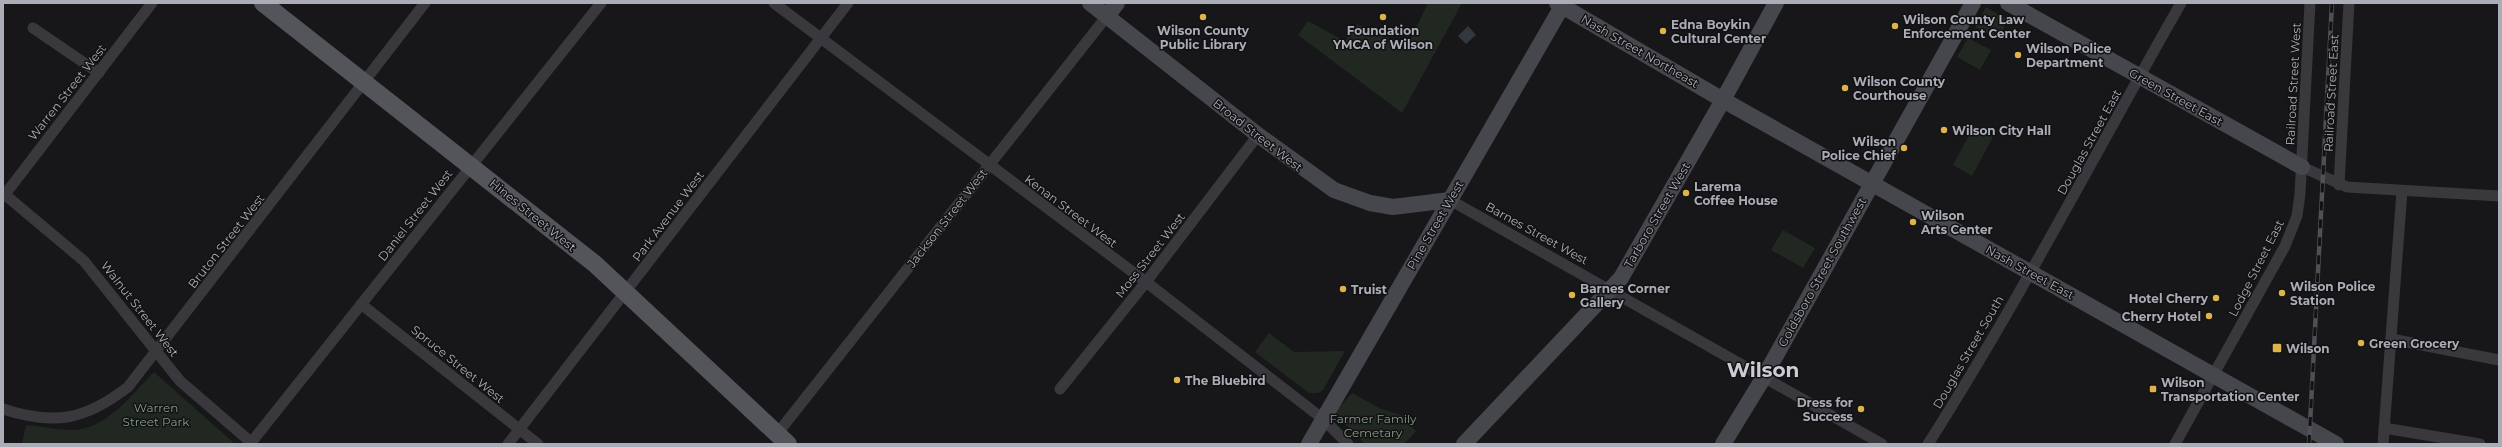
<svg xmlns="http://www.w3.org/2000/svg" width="2502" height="447" font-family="Montserrat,sans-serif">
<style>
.green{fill:#212822}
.water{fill:#31383f}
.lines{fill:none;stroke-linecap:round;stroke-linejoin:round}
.street{stroke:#38383d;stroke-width:11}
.secondary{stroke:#46474c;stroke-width:16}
.primary{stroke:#54555b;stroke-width:18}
.rail-casing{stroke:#4f5055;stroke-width:4.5}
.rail{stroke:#121113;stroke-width:3;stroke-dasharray:9;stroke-linecap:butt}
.poi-dot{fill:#ddb34a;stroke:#121113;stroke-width:1.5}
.labels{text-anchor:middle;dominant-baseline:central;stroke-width:3;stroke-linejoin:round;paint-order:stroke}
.poi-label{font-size:12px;font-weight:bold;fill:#aaadb6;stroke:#121113;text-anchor:start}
.street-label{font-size:12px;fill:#aaadb6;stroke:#121113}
.park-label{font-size:12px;fill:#839f87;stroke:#121113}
.town-label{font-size:20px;font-weight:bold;fill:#cbccd3;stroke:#121113}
</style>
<rect width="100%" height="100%" fill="#171618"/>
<g class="green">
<polygon points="1428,3 1462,3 1402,113 1298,35 1308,21 1345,41 1357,24 1407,46"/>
<polygon points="1986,7 2008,20 1998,39 1975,27"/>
<polygon points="1968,38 1991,50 1980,70 1957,57"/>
<polygon points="1974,126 1993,137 1972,176 1953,165"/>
<polygon points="1783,230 1815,248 1803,268 1771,250"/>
<polygon points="1269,333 1294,352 1345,351 1323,390 1318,393 1309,393 1255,352"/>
<path d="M 154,372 L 235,444 L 22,444 L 26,425 C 41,426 57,430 73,430 C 107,429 132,394 154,372 Z"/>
<polygon points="1352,393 1379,408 1401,415 1416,431 1404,444 1365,444 1334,413"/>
</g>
<polygon class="water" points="1468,26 1476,35 1466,44 1458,36"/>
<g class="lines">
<g class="street">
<polyline points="774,3 1146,282 1323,419 1348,444"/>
<polyline points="33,28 99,73"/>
<polyline points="2302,167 2347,187 2499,196"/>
<polyline points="2339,185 2349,3"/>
<polyline points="3,193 84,261 180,381 253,444"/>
<polyline points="3,197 152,3"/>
<polyline points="1450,200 1882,444"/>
<polyline points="361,304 538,444"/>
<polyline points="2391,339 2499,360"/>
<polyline points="1060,389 1146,282 1258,135"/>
<path d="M 3,409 C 55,426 85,420 128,387 L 425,3"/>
<polyline points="2384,428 2480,444"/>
<polyline points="777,434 1107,16"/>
<polyline points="250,444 601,3"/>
<polyline points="508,444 848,3"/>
<path d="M 1928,444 C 2019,301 2097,150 2181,3"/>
<polyline points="2175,444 2285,246 2297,216 2300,194 2310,3"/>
<polyline points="2383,444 2402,191"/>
</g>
<g class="secondary">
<polyline points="1090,3 1258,135 1334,190 1370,203 1393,207 1450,200"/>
<polyline points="1557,3 1723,100 2336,444"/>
<polyline points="2008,3 2302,167"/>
<polyline points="1107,16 1117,3"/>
<polyline points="1309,444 1564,3"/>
<polyline points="1464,444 1621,278 1723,100 1776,3"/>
<polyline points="1723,444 1764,377 1973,3"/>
</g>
<polyline class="primary" points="263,3 595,264 788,444"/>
<defs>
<polyline id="rail" points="2309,444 2332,3"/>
</defs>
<use href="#rail" class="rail-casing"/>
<use href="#rail" class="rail"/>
</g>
<g class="poi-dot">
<circle cx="1203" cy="17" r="4"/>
<circle cx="1383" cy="17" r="4"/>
<circle cx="1895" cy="26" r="4"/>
<circle cx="1663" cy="31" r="4"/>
<circle cx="2018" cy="55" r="4"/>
<circle cx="1845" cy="88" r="4"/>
<circle cx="1944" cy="130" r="4"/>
<circle cx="1904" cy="148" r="4"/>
<circle cx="1686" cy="193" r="4"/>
<circle cx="1913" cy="222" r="4"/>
<circle cx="1343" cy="289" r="4"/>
<circle cx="2282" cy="293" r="4"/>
<circle cx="1572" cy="295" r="4"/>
<circle cx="2216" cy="298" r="4"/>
<circle cx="2209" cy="316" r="4"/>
<circle cx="2361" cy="343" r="4"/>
<rect x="2272" y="343" width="10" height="10" rx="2"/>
<circle cx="1177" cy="380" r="4"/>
<rect x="2149" y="385" width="8" height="8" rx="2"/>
<circle cx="1861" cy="409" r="4"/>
</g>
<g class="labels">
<g class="poi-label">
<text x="1903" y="19">Wilson County Law<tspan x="1903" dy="14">Enforcement Center</tspan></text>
<text x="1671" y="24">Edna Boykin<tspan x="1671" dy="14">Cultural Center</tspan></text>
<text x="1203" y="30" text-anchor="middle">Wilson County<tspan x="1203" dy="14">Public Library</tspan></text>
<text x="1383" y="30" text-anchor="middle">Foundation<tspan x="1383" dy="14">YMCA of Wilson</tspan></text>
<text x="2026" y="48">Wilson Police<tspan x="2026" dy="14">Department</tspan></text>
<text x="1853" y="81">Wilson County<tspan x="1853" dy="14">Courthouse</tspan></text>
<text x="1952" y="130">Wilson City Hall</text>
<text x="1896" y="141" text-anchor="end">Wilson<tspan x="1896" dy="14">Police Chief</tspan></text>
<text x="1694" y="186">Larema<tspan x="1694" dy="14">Coffee House</tspan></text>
<text x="1921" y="215">Wilson<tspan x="1921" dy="14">Arts Center</tspan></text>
<text x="2290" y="286">Wilson Police<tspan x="2290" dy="14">Station</tspan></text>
<text x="1580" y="288">Barnes Corner<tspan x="1580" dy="14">Gallery</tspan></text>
<text x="1351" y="289">Truist</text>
<text x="2208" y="298" text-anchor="end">Hotel Cherry</text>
<text x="2201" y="316" text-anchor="end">Cherry Hotel</text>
<text x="2369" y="343">Green Grocery</text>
<text x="2286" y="348">Wilson</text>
<text x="1185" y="380">The Bluebird</text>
<text x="2161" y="382">Wilson<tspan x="2161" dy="14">Transportation Center</tspan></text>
<text x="1853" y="402" text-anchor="end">Dress for<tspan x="1853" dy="14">Success</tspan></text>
</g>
<g class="street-label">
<text transform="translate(1640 51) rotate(30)">Nash Street Northeast</text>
<text transform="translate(2293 84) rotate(-87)">Railroad Street West</text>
<text transform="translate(67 92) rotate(-52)">Warren Street West</text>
<text transform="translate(2331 93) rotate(-87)">Railroad Street East</text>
<text transform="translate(2176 97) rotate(29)">Green Street East</text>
<text transform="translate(1258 135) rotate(38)">Broad Street West</text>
<text transform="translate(2089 142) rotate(-61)">Douglas Street East</text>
<text transform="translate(1071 211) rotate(37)">Kenan Street West</text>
<text transform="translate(415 215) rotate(-52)">Daniel Street West</text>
<text transform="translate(533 215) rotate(39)">Hines Street West</text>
<text transform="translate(1657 215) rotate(-60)">Tarboro Street West</text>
<text transform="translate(668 216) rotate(-53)">Park Avenue West</text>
<text transform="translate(947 218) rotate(-52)">Jackson Street West</text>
<text transform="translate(1435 225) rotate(-60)">Pine Street West</text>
<text transform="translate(1537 233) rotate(29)">Barnes Street West</text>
<text transform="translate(226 241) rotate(-52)">Bruton Street West</text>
<text transform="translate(1150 255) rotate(-52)">Moss Street West</text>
<text transform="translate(2256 268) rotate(-63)">Lodge Street East</text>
<text transform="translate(1822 272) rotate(-61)">Goldsboro Street Southwest</text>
<text transform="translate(2030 272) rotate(29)">Nash Street East</text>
<text transform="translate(140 309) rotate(52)">Walnut Street West</text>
<text transform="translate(1968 352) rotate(-60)">Douglas Street South</text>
<text transform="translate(458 364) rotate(39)">Spruce Street West</text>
</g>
<g class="park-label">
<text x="156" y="407">Warren<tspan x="156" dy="14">Street Park</tspan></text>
<text x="1373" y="418">Farmer Family<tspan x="1373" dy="14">Cemetary</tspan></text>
</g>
<g class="town-label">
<text x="1763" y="370">Wilson</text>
</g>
</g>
<rect width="2502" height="447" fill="none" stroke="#aaadb6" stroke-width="8"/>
</svg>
